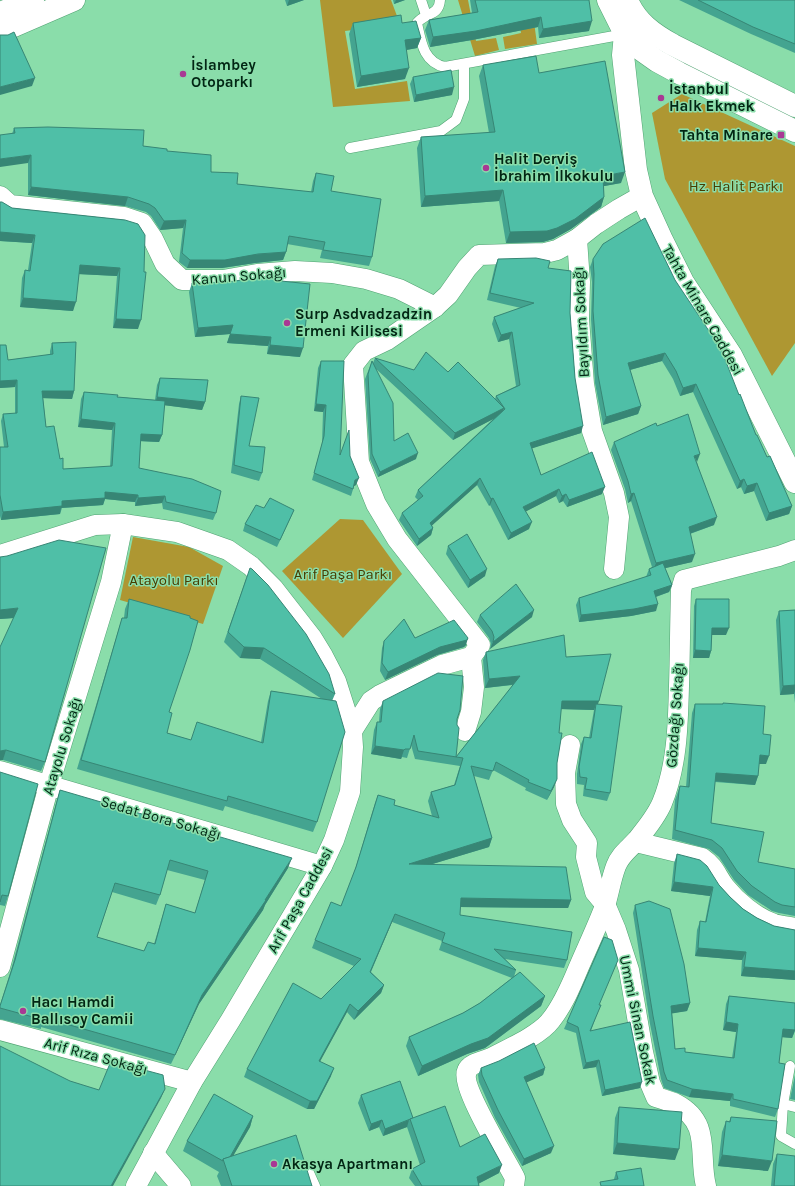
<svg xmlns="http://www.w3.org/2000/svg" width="795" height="1186" font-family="Karla,sans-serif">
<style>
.green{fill:#ae9732}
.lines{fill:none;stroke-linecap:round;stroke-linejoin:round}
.service-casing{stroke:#50a272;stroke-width:11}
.minor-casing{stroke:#50a272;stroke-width:21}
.tertiary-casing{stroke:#50a272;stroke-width:23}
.secondary-casing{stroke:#50a272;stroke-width:23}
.service{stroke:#fff;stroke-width:10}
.minor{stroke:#fff;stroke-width:20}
.tertiary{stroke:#fff;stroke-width:22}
.secondary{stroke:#fff;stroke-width:22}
.wall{fill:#44a490;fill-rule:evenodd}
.shaded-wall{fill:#378675}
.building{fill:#4fbfa7;stroke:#378675;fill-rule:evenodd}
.poi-dot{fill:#a93894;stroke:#8addaa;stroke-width:1.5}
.labels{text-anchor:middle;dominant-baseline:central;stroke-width:3;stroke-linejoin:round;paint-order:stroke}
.poi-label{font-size:15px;font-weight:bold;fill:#022614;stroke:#8addaa;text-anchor:start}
.park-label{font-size:15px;fill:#483c00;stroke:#8addaa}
.street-label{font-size:15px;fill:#022614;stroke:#8addaa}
</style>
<rect width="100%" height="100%" fill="#8addaa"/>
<g class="green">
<polygon points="320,0 391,0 400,24 345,31 355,89 407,81 410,101 333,107"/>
<polygon points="458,0 468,0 476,41 496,38 499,50 475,56"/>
<polygon points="515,0 531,0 537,44 505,49 503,37 521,33"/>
<polygon points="682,94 795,146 795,343 772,376 665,179 652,113"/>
<polygon points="340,519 363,520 402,574 343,638 282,571"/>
<polygon points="133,537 189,547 223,566 203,624 120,600"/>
</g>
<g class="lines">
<defs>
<g id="service">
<polyline points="421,0 426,15"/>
<path d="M 440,0 C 439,16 426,12 417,23 C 421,41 423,62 445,67 L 625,34"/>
<polyline points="350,148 441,131 456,120 464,99 464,64"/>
<polyline points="790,1066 783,1104 781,1136 795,1144"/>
<polyline points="783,1104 795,1107"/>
<polyline points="306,1166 315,1186"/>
</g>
<g id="minor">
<polyline points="0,196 10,205 124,217 142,223 153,239 165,264 182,280 223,280 257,274 295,271 332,273 366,279 399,289 435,307"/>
<polyline points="577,239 580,282 579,319 584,384 592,431 614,493 619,517 614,569"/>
<polyline points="0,555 95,525 123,524 177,532 228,550 251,566 273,588 312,638 323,656 336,681 352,731 353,747 350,792 334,840 322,866 230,1021 192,1082 136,1186"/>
<polyline points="471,657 480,645 397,539 376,504 359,462 353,365 364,351 387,340 435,307 448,295 467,268 479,255 545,253 557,250 577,239 596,224 619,209 642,196"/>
<polyline points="352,731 371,701 380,695 442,665 471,657"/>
<polyline points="465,731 471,712 474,687 471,657"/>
<path d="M 570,745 L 565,773 L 566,804 L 572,820 L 587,843 L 586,857 L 595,892 L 605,904 L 616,930 L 629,970 L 643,1052 L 650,1083 L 656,1097 C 662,1099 670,1101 676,1104 C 712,1123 698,1154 706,1186"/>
<polyline points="0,771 322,866"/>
<path d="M 636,842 L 702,858 C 715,867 716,875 725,887 C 737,902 755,917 774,924 C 780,926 788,926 795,928"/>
<polyline points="0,967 49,785 111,582 123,524"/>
<polyline points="0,1030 192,1082"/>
<polyline points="153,1153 181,1186"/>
<path d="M 514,1186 L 515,1178 C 506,1160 460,1086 467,1071 C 470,1063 484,1061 491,1058 C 508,1049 540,1035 551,1020 C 563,1005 571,986 578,969 C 587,948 597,927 605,906 C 609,893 611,879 616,866 C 620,855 629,849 637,840 C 646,829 656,817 662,803 C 677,766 678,726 679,686 C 680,654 680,622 681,590 L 684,580 L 779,556 L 795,550"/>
</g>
<polyline id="tertiary" points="625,34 623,55 626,82 636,170 642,196 662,240 683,282 731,355 795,482"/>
<g id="secondary">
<polyline points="608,0 625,34 640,49 657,61 679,73 795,131"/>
<path d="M 627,0 C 636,22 653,34 673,45 L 795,106"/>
<polyline points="0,13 33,0"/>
<polyline points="0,32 74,0"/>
</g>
</defs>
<use href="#service" class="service-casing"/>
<use href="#minor" class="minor-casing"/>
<use href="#tertiary" class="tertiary-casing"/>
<use href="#secondary" class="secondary-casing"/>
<use href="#service" class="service"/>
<use href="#minor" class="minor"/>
<use href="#tertiary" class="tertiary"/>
<use href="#secondary" class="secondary"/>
</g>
<g class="wall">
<polygon points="285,0 304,0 287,6"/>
<polygon points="393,0 405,0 394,4"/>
<polygon points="470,0 589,0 589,31 539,38 538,27 472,40 430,47 425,30 429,20 472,13"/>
<polygon points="679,0 795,0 795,53 751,34"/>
<polygon points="353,23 402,23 421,38 417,48 406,50 405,79 357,87 349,34"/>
<polygon points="483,65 539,73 621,183 604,186 604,197 601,207 571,229 553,239 543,242 506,243 499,201 421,207 417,148 421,137 489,133 479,76"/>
<polygon points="413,77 452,95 414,102 410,84"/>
<polygon points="14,128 143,146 167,151 237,184 311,192 313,181 316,173 331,191 372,257 369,266 320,258 322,250 287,244 286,252 283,260 255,263 222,268 187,268 179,262 183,228 160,230 151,216 146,212 125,206 28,195 28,163 12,134"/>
<polygon points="0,202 12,208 125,220 138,329 113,328 117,276 79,274 73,311 20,307 22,278 25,270 28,270 32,243 0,241"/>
<polygon points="498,259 548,268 570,313 575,378 581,433 532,448 541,475 602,494 567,507 563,501 559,503 556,496 526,511 529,529 508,540 490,505 489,506 477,485 432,525 433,528 431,535 417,546 399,520 402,513 418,500 415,497 418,490 493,419 453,440 375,368 394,441 416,459 378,477 370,459 365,379 372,361 373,363 375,358 414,370 448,372 495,399 496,396 516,386 509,339 498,342 492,324 494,317 521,308 487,300 495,266"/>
<polygon points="593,259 675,280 739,395 756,435 767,457 792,506 789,514 766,521 754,491 744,494 741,487 737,489 693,392 680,396 673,379 662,361 630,370 641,406 638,414 603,425 595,383 591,319 592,282 590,267"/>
<polygon points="281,281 300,357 267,354 268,346 227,343 230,334 195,337 189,292 192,283"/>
<polygon points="52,343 74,391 72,399 43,398 46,427 60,459 63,469 110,467 112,430 78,427 81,399 84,392 117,397 155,400 157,385 160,378 205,402 202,410 164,405 162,435 159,442 140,441 139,468 216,513 213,520 163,509 162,503 135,506 135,502 105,499 103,505 62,508 60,514 1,520 0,516 0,447 4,447 1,421 3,414 15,414 15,387 0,388 0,345 8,360 50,355 50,351"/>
<polygon points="321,361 340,454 350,456 356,485 354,486 351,496 312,480 322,444 323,412 314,411 318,368"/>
<polygon points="241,396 249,446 262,473 259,481 231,473 239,404"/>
<polygon points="657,426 697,462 714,525 690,534 692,562 665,568 672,585 669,592 656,597 656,611 631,616 579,622 576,605 579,598 646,577 649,569 652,567 631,501 628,503 625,489 611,450 614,442"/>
<polygon points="264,508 294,510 291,517 277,547 243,531 245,524"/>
<polygon points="448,546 485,576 468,588 446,554"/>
<polygon points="0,557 45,762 41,771 3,760 13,618 0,619"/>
<polygon points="246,579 335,694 332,701 317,822 313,832 225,806 223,811 77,769 119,628 122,618 124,618 125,609 129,599 169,712 167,733 191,740 261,742 268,701 271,691 322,699 260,659 240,658 224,642"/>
<polygon points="696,599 726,635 712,635 711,651 709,658 693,658 694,606"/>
<polygon points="795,610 795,703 794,694 780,695 776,620 779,611"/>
<polygon points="480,615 532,617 490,649 491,644 489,638 477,622"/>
<polygon points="415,638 466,645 464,647 437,655 385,680 380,671 382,648 384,641"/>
<polygon points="486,652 566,657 598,704 610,793 607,801 583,796 584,785 577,784 577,774 581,744 584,737 589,738 594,710 561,709 554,787 547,800 525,790 526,788 493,770 489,780 474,776 492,838 489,847 432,864 571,900 568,908 460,907 460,915 567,960 564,968 505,959 516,970 514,977 545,996 541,1006 485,1048 467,1054 418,1076 406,1046 409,1037 463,1013 480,1003 512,978 439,950 442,941 392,922 371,972 384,985 381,993 354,1020 347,1012 320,1061 331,1076 314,1109 307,1109 244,1077 247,1069 321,999 354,966 312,948 315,940 341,906 354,873 375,803 378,795 394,805 432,816 428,801 431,792 454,785 460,766 415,759 411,745 407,758 402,757 401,759 371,754 374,730 377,722 379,722 380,709 383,701 457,719 456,757 513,685 485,688 483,660"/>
<polygon points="695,704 763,734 766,764 759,764 758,776 755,785 715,782 711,823 758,862 795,869 795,916 779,913 772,911 748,895 734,880 719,857 709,849 672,839 675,800 680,786 686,787 692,713"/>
<polygon points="0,772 8,896 5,906 0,905"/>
<path d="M 60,790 L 288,868 L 265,905 L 263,910 L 199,1004 L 171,1064 L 41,1027 L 41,1029 L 0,1019 L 0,1005 L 11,970 L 57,800 ZM 167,870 L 205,880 L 195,913 L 166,904 L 154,944 L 144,951 L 97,937 L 112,892 L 156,905 L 160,895 Z"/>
<polygon points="677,854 719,885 730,897 743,909 757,918 774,926 795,930 795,980 741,976 742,960 695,956 697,930 700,921 705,922 710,896 671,891 674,863"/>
<polygon points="635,905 690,1003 687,1011 672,1013 675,1049 685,1052 732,1058 736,1032 723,1030 726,1004 729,996 795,1003 795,1031 792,1038 782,1037 779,1063 778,1109 775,1117 730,1106 730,1101 689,1097 664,1088 661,1079 650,1024 633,913"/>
<polygon points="600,1005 591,1031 640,1088 602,1096 596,1067 583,1069 576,1033 564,1029 567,1022"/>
<polygon points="481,1068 545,1068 543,1075 526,1082 551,1153 522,1166 495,1118 479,1082 478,1075"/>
<polygon points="795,1075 795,1100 790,1099"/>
<polygon points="361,1095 413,1118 499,1173 478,1184 479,1186 415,1186 409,1178 412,1169 420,1165 407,1127 383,1136 379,1127 369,1131 358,1103"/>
<polygon points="619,1107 675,1160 613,1154 615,1118"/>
<polygon points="253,1116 250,1127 233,1156 312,1186 221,1186 217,1176 219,1172 183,1151 187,1141"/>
<polygon points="731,1117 768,1171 718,1166 722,1132 726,1121 729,1122"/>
<polygon points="777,1154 795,1186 771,1186 773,1164"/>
<polygon points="616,1172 644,1186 614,1179"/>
</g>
<g class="shaded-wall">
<polygon points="289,0 304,0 287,6"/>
<polygon points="396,0 405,0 394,4"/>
<polygon points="541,17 538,27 472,40 430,47 433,37"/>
<polygon points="592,21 589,31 539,38 543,29"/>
<polygon points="421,38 417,48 401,51 405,40"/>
<polygon points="409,68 405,79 357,87 361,76"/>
<polygon points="35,78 32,86 0,95 0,87"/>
<polygon points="454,87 452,95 414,102 416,95"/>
<polygon points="31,155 28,163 0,167 0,159"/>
<polygon points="625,172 621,183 599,187 603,176"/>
<polygon points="31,187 128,197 125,206 28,195"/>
<polygon points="503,190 499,201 421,207 425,196"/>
<polygon points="604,197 601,207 571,229 553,239 543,242 506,243 510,232"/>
<polygon points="186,220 183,228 160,230 164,221"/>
<polygon points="0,232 35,235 32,243 0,241"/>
<polygon points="286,252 283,260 255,263 222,268 187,268 190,260"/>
<polygon points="80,265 120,268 117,276 77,274"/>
<polygon points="23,298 76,302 73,311 20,307"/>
<polygon points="116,319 141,320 138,329 113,328"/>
<polygon points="233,325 230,334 195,337 198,328"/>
<polygon points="512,332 509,339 498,342 501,335"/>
<polygon points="230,334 271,337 268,346 227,343"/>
<polygon points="270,345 303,348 300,357 267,354"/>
<polygon points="665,353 662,361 626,371 628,363"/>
<polygon points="17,380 15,387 0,388 0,381"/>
<polygon points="696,384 693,392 680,396 683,388"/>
<polygon points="42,391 74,391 72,399 39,398"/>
<polygon points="157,397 205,402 202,410 155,404"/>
<polygon points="316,404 326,405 323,412 314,411"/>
<polygon points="641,406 638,414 603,425 606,417"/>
<polygon points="504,408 501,415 453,440 455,433"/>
<polygon points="81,419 115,423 112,430 78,427"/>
<polygon points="583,426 581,433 527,450 530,443"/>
<polygon points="141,434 162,435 159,442 138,441"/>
<polygon points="418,453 416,459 378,477 380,472"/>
<polygon points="700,454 697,462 694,456"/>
<polygon points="359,478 356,485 352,487 355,480"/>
<polygon points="480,478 477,485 427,530 430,523"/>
<polygon points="744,479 741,487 737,489 740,481"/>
<polygon points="757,483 754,491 744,494 747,486"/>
<polygon points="605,487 602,494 567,507 569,500"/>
<polygon points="559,489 556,496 521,514 523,507"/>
<polygon points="105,492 138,495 135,502 105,499 103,505 61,508 60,514 1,520 3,512 62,501"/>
<polygon points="634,493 631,501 628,503 631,494"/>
<polygon points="566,494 563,501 559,503 562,496"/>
<polygon points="165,496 162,503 135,506 138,498"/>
<polygon points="493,498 490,505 489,506 491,499"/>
<polygon points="792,506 789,514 766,521 769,513"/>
<polygon points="717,517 714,525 686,535 689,527"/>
<polygon points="532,522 529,529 508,540 511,533"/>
<polygon points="433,528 431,535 417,546 419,539"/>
<polygon points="695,554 692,562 653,571 656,563"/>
<polygon points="487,569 485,576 468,588 470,580"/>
<polygon points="672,585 669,592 652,598 654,591"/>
<polygon points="658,604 656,611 631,616 579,622 581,615"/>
<polygon points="18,608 14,618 0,619 0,610"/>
<polygon points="534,610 532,617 490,649 493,642"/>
<polygon points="712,628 729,628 726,635 709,635"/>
<polygon points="468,638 466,645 464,647 437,655 385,680 388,672 440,647"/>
<polygon points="244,647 264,648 260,659 240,658"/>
<polygon points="695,650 711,651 709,658 693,658"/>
<polygon points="520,676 517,684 485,688 489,679"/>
<polygon points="795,685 795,691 794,694 780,695 783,686"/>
<polygon points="562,701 599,701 596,710 596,704 594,710 559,709"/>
<polygon points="375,746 404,750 401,759 371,754"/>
<polygon points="6,750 3,760 0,760 0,751"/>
<polygon points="760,755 769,756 766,764 757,764"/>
<polygon points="716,773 758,776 755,785 713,781"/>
<polygon points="557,779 554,787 547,800 551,791"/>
<polygon points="492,838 489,847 406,872 409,864"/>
<polygon points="292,858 288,868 265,905 263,910 199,1004 171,1064 175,1055 202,995 265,900"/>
<polygon points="674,882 713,887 710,896 671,891"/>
<polygon points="461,898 571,900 568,908 458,907"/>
<polygon points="395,914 392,922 367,980 370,972"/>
<polygon points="698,948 746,952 742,960 695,956"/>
<polygon points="744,967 795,971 795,980 741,976"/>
<polygon points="384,985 381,993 354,1020 358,1011"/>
<polygon points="545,996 541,1006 485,1048 467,1054 418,1076 422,1066"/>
<polygon points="690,1003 687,1011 669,1014 671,1006"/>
<polygon points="350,1004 347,1012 316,1069 319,1061"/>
<polygon points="726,1022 738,1024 736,1032 723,1030"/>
<polygon points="783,1029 795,1030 792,1038 780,1037"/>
<polygon points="599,1060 596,1067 583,1069 586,1063"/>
<polygon points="334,1068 331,1076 314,1109 307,1109 310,1101"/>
<polygon points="545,1068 543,1075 521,1085 524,1077"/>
<polygon points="642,1082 640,1088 602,1096 605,1090"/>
<polygon points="165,1089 161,1098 113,1186 111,1186"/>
<polygon points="692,1089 733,1094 730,1101 689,1097"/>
<polygon points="253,1116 250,1127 226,1168 227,1163"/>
<polygon points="382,1120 379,1127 369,1131 371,1124"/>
<polygon points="409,1120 407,1127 383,1136 385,1129"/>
<polygon points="617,1143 679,1149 675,1160 613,1154"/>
<polygon points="554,1146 551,1153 522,1166 524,1159"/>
<polygon points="722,1155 772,1161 768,1171 718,1166"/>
<polygon points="502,1165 499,1173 474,1186 477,1177"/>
</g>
<g class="building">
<polygon points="475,0 589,0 592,21 543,29 541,17 476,31 433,37 429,20 478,12"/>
<polygon points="698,0 795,0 795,44 753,27"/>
<polygon points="401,15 402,23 416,21 421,38 405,40 409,68 361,76 353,23"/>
<polygon points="14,32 35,78 0,87 0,35 8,35"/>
<polygon points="536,56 539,73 605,61 625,172 603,176 604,197 575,219 557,228 547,231 510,232 503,190 425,196 421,137 495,132 483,65"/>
<polygon points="451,70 454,87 416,95 413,77"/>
<polygon points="48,127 144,130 143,146 167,149 167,151 211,155 211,172 238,173 237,184 313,192 316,173 334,176 331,191 381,199 372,257 323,250 325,242 289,236 286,252 258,254 225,260 190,260 182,253 186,220 164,221 155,208 149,204 128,197 31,187 31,155 0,159 0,135 15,133 14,128"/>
<polygon points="0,202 2,202 12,208 125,220 138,224 145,235 144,272 146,272 141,320 116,319 120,268 80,265 76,302 23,298 25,270 30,271 35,235 0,232"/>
<polygon points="645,218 675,280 721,349 739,395 740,394 756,435 757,435 767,457 770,456 792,506 769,513 757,483 747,486 744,479 740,481 696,384 683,388 676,371 665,353 628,363 641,406 606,417 598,375 593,311 594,274 593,259 603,244"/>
<polygon points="536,258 550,261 548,268 571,271 570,313 575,378 583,426 530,443 541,475 592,452 605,487 569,500 566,494 562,496 559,489 523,507 532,522 511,533 493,498 491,499 480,478 430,523 433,528 419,539 402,513 423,496 418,490 505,409 496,396 520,385 512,332 501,335 494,317 534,303 490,293 498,259"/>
<polygon points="282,275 281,281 310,284 303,348 270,345 271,337 230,334 233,325 198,328 192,283 228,282 262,277"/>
<polygon points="76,342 74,391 42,391 46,427 54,426 60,459 63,458 63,469 112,466 115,423 81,419 84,392 118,395 117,397 165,401 162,435 141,434 139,468 192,479 221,491 216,513 166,502 165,496 138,498 138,495 105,492 105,498 62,501 62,506 3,512 0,495 0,447 8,447 3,414 17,413 17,380 0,381 0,345 6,345 8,360 53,354 52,343"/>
<polygon points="426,352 448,372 458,362 504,408 455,433 375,358 414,370"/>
<polygon points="321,361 344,361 340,455 349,430 350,456 359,478 355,480 353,489 314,473 324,436 326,405 316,404"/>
<polygon points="372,361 393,403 394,441 408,433 418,453 380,472 372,454 368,374"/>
<polygon points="160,378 208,380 205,402 157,397"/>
<polygon points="241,396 259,398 249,446 265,447 262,473 234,465"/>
<polygon points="688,414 700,454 694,456 717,517 689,527 695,554 656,563 634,493 631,494 628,481 614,442 656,423 657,426"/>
<polygon points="270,498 294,510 280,540 245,524 256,505 264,508"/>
<polygon points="467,534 487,569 470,580 448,546"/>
<polygon points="59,540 106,548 45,762 6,750 0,751 0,647 18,608 0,610 0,557 7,556"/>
<polygon points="663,563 672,585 654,591 658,604 634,609 581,615 579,598 651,575 649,569"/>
<polygon points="250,568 252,569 268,585 306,634 329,674 335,694 264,648 244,647 228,632"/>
<polygon points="516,584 534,610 493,642 494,637 492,631 480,615"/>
<polygon points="129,599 190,616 190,618 198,621 190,650 169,712 172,713 167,733 191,740 197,722 263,743 271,691 336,701 345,732 317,822 228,796 227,801 81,760 122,618 127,618"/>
<polygon points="696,599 729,599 729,628 712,628 711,651 695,650"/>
<polygon points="795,610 795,685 783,686 779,611"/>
<polygon points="404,619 415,638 454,620 468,638 467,640 440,647 388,672 382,663 384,641"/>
<polygon points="564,635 566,657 611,654 599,701 562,701 559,733 562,733 557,763 557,779 551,791 528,782 529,780 496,762 493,771 471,766 492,838 409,864 566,867 571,900 461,898 460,915 572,932 567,960 494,949 516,970 442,942 445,933 395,914 370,972 384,985 358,1011 350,1004 319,1061 334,1068 317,1101 310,1101 247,1069 293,983 321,999 361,959 315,940 331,902 341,906 356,867 378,795 395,800 394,805 439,818 431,792 455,785 463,758 418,751 414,735 410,749 405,749 404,750 375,746 377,722 381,722 383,701 438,673 463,676 460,710 457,719 457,725 459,728 456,757 520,676 489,679 486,652"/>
<polygon points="723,703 765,706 763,734 771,735 769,756 760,755 758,776 716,773 711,823 764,832 758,862 795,869 795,907 782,905 775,902 752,886 737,871 722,848 712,840 675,830 679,791 680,786 689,787 695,704 723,704"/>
<polygon points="596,704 622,706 610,793 585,789 587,778 580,777 579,767 584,737 591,738"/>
<polygon points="0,772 38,784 8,896 2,895 0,902"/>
<path d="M 60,790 L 292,858 L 265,900 L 266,900 L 202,995 L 175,1055 L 45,1018 L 44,1020 L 0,1008 L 0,1006 L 15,960 ZM 170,860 L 208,871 L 195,913 L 166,904 L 155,944 L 148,942 L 144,951 L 97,937 L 115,883 L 160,895 Z"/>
<polygon points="677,854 700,860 707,866 719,885 730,897 743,909 757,918 774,926 795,930 795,971 744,967 746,952 698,948 700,921 706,922 713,887 674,882"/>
<polygon points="649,901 670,909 684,964 690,1003 671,1006 675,1049 685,1048 685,1052 734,1058 738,1024 726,1022 729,996 795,1003 795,1030 783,1029 779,1063 785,1064 778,1109 733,1099 733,1094 692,1089 667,1080 664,1072 653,1016 635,905"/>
<polygon points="604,937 612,940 618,960 599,1005 601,1005 590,1031 630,1022 642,1082 605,1090 599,1060 586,1063 578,1027 567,1022"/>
<polygon points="520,972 545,996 488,1038 471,1044 422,1066 409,1037 463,1013 480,1003"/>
<polygon points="534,1043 545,1068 524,1077 554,1146 524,1159 498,1110 482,1075 481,1068 499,1061"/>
<polygon points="0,1046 70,1081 99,1090 111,1061 163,1075 165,1089 111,1186 0,1186"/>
<polygon points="400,1081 413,1118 385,1129 382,1120 371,1124 361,1095"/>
<polygon points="214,1094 253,1116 230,1157 223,1159 223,1161 187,1141"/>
<polygon points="445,1106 460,1147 485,1134 502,1165 477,1177 479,1186 422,1186 412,1169 425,1162 410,1119"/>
<polygon points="619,1107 682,1112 679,1149 617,1143"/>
<polygon points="731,1117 777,1121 772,1161 722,1155 726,1121 730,1122"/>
<polygon points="296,1135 312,1186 232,1186 223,1159"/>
<polygon points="777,1154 795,1156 795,1186 774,1186"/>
<polygon points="641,1168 644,1186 601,1186 600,1182 618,1179 616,1172"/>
</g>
<g class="poi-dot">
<circle cx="183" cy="74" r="4"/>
<circle cx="661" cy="98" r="4"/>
<rect x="777" y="131" width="8" height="8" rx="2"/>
<circle cx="486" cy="168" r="4"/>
<circle cx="287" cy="323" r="4"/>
<circle cx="23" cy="1011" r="4"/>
<circle cx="274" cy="1164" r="4"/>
</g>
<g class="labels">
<g class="poi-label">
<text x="191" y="65">İslambey<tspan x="191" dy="17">Otoparkı</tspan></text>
<text x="669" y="89">İstanbul<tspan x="669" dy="17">Halk Ekmek</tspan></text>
<text x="773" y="135" text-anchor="end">Tahta Minare</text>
<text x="494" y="159">Halit Derviş<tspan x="494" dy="17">İbrahim İlkokulu</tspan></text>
<text x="295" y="314">Surp Asdvadzadzin<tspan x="295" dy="17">Ermeni Kilisesi</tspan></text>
<text x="31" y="1002">Hacı Hamdi<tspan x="31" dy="17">Ballısoy Camii</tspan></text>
<text x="282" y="1164">Akasya Apartmanı</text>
</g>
<g class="park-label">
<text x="736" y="186">Hz. Halit Parkı</text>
<text x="343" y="574">Arif Paşa Parkı</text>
<text x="174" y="580">Atayolu Parkı</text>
</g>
<g class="street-label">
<text transform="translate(239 276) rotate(-5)">Kanun Sokağı</text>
<text transform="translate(703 310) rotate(60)">Tahta Minare Caddesi</text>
<text transform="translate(581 322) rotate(-93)">Bayıldım Sokağı</text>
<text transform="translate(675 715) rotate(-86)">Gözdağı Sokağı</text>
<text transform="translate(62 746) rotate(-73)">Atayolu Sokağı</text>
<text transform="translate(161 818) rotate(16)">Sedat Bora Sokağı</text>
<text transform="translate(300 900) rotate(-61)">Arif Paşa Caddesi</text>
<text transform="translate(638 1020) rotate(78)">Ummi Sinan Sokak</text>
<text transform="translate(96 1056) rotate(15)">Arif Rıza Sokağı</text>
</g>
</g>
</svg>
